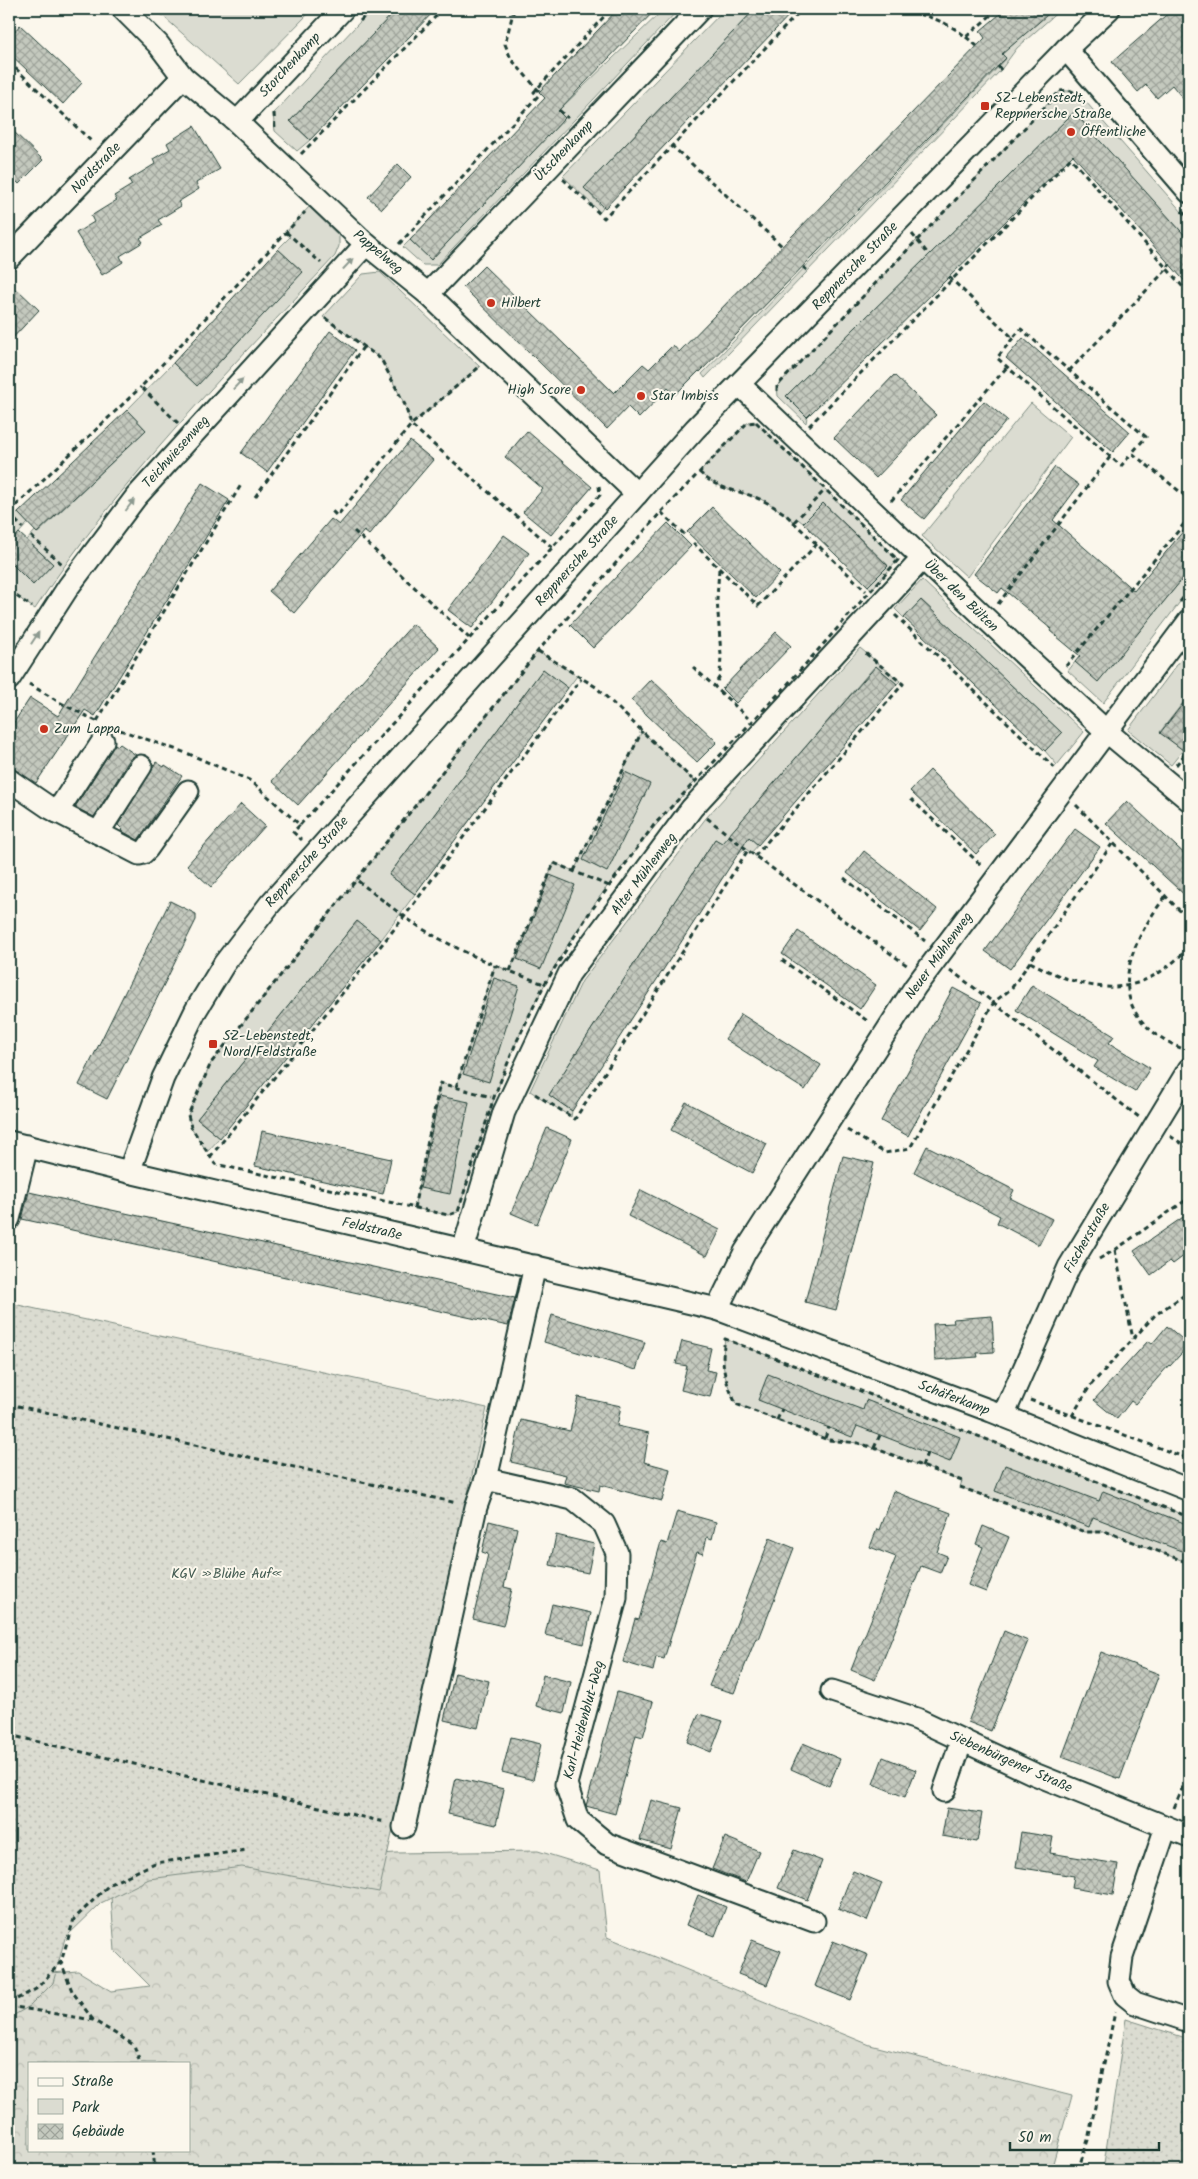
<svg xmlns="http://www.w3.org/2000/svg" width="1198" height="2179" font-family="Kalam,sans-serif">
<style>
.green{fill:#dbdcd1;stroke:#7d8c82}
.forest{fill:url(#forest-crowns);stroke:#7d8c82;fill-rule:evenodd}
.garden{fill:url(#garden-dots);stroke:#7d8c82}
.building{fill:url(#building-cross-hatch);stroke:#1f3d34}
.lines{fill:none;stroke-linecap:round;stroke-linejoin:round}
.minor-casing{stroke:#1f3d34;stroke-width:25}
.path{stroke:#1f3d34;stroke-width:3;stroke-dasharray:5 4;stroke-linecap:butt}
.minor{stroke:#fbf7ec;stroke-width:21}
.oneway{fill:#8d9a90}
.poi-dot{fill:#c8321e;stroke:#fbf7ec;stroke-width:2}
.labels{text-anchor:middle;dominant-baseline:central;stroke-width:4;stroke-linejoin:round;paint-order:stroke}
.street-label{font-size:14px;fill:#1f3d34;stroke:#fbf7ec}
.poi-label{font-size:14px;fill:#1f3d34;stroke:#fbf7ec;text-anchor:start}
.park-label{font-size:14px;fill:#455d53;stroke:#fbf7ec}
</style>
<defs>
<pattern id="forest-crowns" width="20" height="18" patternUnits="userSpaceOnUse" patternTransform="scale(1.25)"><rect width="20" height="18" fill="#dbdcd1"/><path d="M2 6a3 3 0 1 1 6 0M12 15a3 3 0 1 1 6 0" fill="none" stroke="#bcbeb4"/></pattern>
<pattern id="garden-dots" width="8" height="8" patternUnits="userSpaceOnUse" patternTransform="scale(1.25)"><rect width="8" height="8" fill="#dbdcd1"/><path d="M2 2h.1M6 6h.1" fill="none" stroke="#bcbeb4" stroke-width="1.8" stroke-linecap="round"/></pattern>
<pattern id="building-cross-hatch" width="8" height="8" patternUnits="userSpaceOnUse" patternTransform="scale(1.25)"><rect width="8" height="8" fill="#c4c9be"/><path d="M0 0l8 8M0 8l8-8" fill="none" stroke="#9fa49b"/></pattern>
</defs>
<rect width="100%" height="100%" fill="#fbf7ec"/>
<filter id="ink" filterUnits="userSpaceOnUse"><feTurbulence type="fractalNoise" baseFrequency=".02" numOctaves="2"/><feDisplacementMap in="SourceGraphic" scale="10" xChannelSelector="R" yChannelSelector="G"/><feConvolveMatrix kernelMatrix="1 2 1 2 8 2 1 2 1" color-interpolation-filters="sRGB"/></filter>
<g filter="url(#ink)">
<g class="green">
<polygon points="155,9 313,9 239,84"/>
<polygon points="372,9 397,9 290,121 310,140 297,151 275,131 273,114"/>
<polygon points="664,9 679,9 437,265 423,265 403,247 410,240 431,259 565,118 558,111"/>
<polygon points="725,9 755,9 584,188 603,208 600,212 563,176"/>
<polygon points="1053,9 1061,9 1017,48 1000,71 705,378 702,374 1006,59 1002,54"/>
<polygon points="1060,91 1071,91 1079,94 1189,220 1189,241 1074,112 786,396 807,417 806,423 778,396 777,386"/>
<path d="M 309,207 L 339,236 L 339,246 L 335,256 C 230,369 120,479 35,609 L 9,591 L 9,561 L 33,585 L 53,564 L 27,540 L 35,531 L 38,533 L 146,430 L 127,410 L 173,363 L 197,385 L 302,272 L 278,249 L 290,237 L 286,232 Z"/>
<polygon points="380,272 480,367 411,425 405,405 381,359 323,317 363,274"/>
<polygon points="1031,403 1071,437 967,577 922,536"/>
<path d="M 756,422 L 898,560 L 871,590 L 868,586 L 888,565 L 823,503 L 803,523 L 798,519 L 794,522 C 782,512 770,502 755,497 C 732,489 719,490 699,472 L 747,423 Z"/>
<polygon points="18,513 28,523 9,544 9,521"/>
<polygon points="1189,571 1189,590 1103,703 1068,671 1075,662 1098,681"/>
<polygon points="922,580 1084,732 1057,765 1045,751 1062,733 921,600 904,618 895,609"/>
<polygon points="860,648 900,681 897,684 875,666 737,826 758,845 751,853 745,848 738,854 715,839 549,1095 572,1111 571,1117 530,1091 582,981 706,818"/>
<polygon points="1189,649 1189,695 1160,732 1183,750 1171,765 1128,730"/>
<polygon points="538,651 577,676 568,688 543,669 389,875 415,894 381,940 357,921 197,1119 220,1138 207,1152 191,1127 188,1115 211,1063"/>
<path d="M 642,731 L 695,782 C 623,858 558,946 516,1043 C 492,1097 476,1155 458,1212 L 448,1215 L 414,1208 L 440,1083 L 456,1087 L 495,965 L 510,971 L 554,863 L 574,871 Z"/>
<path d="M 725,1339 L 1189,1517 L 1189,1563 L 1107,1532 L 1085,1532 L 960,1487 L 962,1481 L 874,1448 L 858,1443 L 828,1440 L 736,1404 C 725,1379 720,1368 725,1339 Z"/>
</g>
<path class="forest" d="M 538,1851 L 600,1870 L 607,1937 L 870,2045 L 1072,2096 L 1051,2170 L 9,2170 L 9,1976 L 78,1971 L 111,1991 L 150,1986 L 115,1951 L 111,1897 L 157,1868 L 396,1853 ZM 29,2063 L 189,2063 L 189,2150 L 29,2150 Z"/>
<g class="garden">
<polygon points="9,1303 487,1408 379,1892 242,1867 149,1879 101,1903 65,1938 53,1983 30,2006 9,2018"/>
<polygon points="1126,2019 1189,2039 1189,2170 1103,2170"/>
</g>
<g class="building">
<polygon points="397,9 436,9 310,140 290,121"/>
<polygon points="618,9 656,9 558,111 565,118 431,260 410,240 545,98 539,92"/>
<polygon points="755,9 795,9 605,208 584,188"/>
<polygon points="1006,9 1054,9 1002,54 1006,58 700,372 699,371 675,395 668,388 639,418 628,407 607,429 463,287 484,266 614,393 643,364 649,369 673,345 679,352 985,38 980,31"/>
<polygon points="1173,9 1189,9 1189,106 1172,85 1157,98 1146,85 1138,92 1112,62"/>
<polygon points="20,25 82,83 63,104 9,53 9,38"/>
<polygon points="1074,112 1189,240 1189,286 1073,155 807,417 786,396"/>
<polygon points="194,126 220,169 196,183 199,189 178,202 181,206 158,220 162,225 140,238 143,242 120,256 123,262 102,275 76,233 94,222 91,216 117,200 114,196 132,185 129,180 155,164 153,159 170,149 167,143"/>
<polygon points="9,127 43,160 19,184 9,174"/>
<polygon points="398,164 411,177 382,209 368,197"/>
<polygon points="278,249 303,272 197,386 173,363"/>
<polygon points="17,289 39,310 9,342 9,297"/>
<polygon points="330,331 355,350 267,472 241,453"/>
<polygon points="1023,338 1130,432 1113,452 1006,358"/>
<polygon points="894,375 936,415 876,478 834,438"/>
<polygon points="984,401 1007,420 924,519 901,500"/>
<polygon points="127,410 146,430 37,533 18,513"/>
<polygon points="527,431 592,487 551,535 523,512 543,489 505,457"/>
<polygon points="410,441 433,460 369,535 364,531 294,613 269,591 331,519 339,525"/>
<polygon points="1055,467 1079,485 1053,520 1134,591 1189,524 1189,571 1098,682 1075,662 1080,656 1050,631 1051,629 1002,588 998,593 974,574"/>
<polygon points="202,483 229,500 95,716 85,710 36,783 16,770 9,768 9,730 30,698 58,716"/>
<polygon points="823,503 888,566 868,586 803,523"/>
<polygon points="712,507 780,573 756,598 687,532"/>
<polygon points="668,523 691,546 593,648 570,625"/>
<polygon points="19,533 53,564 33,585 9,561 9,544"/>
<polygon points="504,535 529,553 472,628 448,610"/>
<polygon points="921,600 1062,733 1045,751 904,618"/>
<polygon points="413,624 439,648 298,805 272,781"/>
<polygon points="776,632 791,646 736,703 722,689"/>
<polygon points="876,666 897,684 758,845 749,837 572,1111 549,1095 715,839 722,843"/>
<polygon points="543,669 568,688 415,894 389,875"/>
<polygon points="651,679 717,742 697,762 631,700"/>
<polygon points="1189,696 1189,742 1183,750 1160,733"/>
<polygon points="115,744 118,746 120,744 136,755 130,759 94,817 75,807"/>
<polygon points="156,762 164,767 165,765 182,776 138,840 122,831 123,830 118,825"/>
<polygon points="930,770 995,834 976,854 910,791"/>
<polygon points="625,772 650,784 607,872 583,860"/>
<polygon points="1127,801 1189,858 1189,899 1106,823"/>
<polygon points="241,804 265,826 211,887 187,865"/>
<polygon points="1075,829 1100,847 1010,969 985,951"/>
<polygon points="864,851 937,909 920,931 847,873"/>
<polygon points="550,875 575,885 541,969 517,959"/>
<polygon points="170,901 196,914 196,920 107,1099 79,1085"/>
<polygon points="357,921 381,940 220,1138 197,1119"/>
<polygon points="798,931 876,985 860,1009 782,954"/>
<polygon points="494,978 519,986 489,1082 463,1074"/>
<polygon points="1032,985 1114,1036 1109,1043 1150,1068 1135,1092 1094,1067 1098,1061 1016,1010"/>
<polygon points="953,988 981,1003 908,1136 881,1121"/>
<polygon points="741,1014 821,1065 805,1090 725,1039"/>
<polygon points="439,1096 469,1102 450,1194 420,1188"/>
<polygon points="686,1102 767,1144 752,1173 671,1130"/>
<polygon points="547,1128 572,1139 537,1224 511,1213"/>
<polygon points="262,1131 391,1159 383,1194 255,1166"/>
<polygon points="927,1146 1014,1190 1010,1198 1052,1219 1039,1245 997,1223 1000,1216 914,1172"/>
<polygon points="843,1156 874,1163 836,1310 805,1302"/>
<polygon points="641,1190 720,1230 707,1256 628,1216"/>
<polygon points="29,1192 515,1298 508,1326 22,1219"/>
<polygon points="1189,1213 1189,1252 1173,1264 1170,1261 1151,1275 1134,1251"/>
<polygon points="552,1315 645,1342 636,1370 544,1342"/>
<polygon points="992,1316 994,1352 977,1353 978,1357 935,1360 933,1324 954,1323 953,1319"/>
<polygon points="1167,1326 1189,1345 1170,1366 1169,1365 1135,1404 1131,1401 1117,1419 1094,1400 1148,1341 1152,1344"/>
<polygon points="682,1341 711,1348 706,1370 716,1372 710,1397 681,1390 687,1366 676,1364"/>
<polygon points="768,1374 863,1410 866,1400 960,1437 950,1462 857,1426 852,1437 758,1400"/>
<polygon points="578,1397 621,1406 617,1426 649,1433 644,1462 670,1469 662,1501 600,1485 599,1491 564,1483 566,1475 511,1462 521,1420 570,1431"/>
<polygon points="1005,1465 1099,1501 1103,1491 1189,1525 1189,1554 1093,1517 1089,1527 995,1491"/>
<polygon points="893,1491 951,1513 937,1552 947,1556 940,1573 921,1566 875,1680 851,1670 896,1557 870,1547 877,1529 879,1530"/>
<polygon points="677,1511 716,1522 712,1539 707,1537 703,1554 697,1552 664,1659 656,1657 653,1671 623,1662 635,1619 639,1620 661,1542 667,1544"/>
<polygon points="489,1521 517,1528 504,1587 512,1589 503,1626 473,1619 488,1554 482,1552"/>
<polygon points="983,1526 1009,1537 986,1592 968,1585 983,1547 976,1544"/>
<polygon points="556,1535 594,1544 588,1573 550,1565"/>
<polygon points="770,1538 794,1548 759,1639 756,1638 734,1693 709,1686 723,1652 725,1653"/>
<polygon points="552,1604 591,1613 584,1644 545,1635"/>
<polygon points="1004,1631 1028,1641 991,1731 968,1722"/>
<polygon points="1101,1652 1159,1674 1120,1779 1062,1757"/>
<polygon points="455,1673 489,1681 478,1728 444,1720"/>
<polygon points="543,1675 571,1682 564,1713 536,1706"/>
<polygon points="617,1692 653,1702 643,1737 636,1735 615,1814 586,1806"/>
<polygon points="699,1714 723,1721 711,1752 687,1742"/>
<polygon points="511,1737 541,1744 533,1780 502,1772"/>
<polygon points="803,1743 840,1759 829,1786 791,1769"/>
<polygon points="883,1757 916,1770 905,1797 873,1784"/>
<polygon points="456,1778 504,1789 496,1825 448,1814"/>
<polygon points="651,1800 682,1808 671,1849 640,1840"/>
<polygon points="947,1808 982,1813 977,1842 942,1836"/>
<polygon points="1021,1832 1053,1837 1050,1853 1118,1864 1113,1895 1072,1888 1074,1876 1016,1867"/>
<polygon points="725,1837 759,1851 746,1882 712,1869"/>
<polygon points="794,1850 822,1861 807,1900 778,1888"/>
<polygon points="853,1871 882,1883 867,1921 838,1909"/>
<polygon points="698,1895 726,1907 715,1936 686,1925"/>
<polygon points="752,1940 781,1951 767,1985 738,1974"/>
<polygon points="833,1941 868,1955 850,2000 815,1986"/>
</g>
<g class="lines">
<defs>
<g id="minor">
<polyline points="123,9 158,44 183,77 237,122 366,244 428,294 637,494"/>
<polyline points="1066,49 1189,192"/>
<polyline points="237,122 343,9"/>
<polyline points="9,258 183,77"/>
<polyline points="428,294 700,9"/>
<polyline points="740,385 1018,649 1106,731 1189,800"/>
<polyline points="9,679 69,586 136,497 366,244"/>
<polyline points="9,780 50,808 139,854 143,853 147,849 188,791"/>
<polyline points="57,812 103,741"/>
<polyline points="98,833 141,766"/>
<polyline points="9,1142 129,1172 717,1309 991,1411 1189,1490"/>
<polyline points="129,1172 163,1078 196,1010 224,964 270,904 695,429 1066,49 1109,9"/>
<polyline points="9,1219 27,1146"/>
<polyline points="463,1250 504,1112 569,974 692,808 922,559"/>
<polyline points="717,1309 745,1252 915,987 1189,621"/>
<polyline points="1003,1416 1069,1267 1189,1069"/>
<polyline points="486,1479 573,1499 604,1524 617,1553 616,1598 566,1784 578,1820 607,1844 814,1921"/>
<polyline points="832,1691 917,1719 1032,1773 1189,1836"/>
<polyline points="944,1791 962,1740"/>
<polyline points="404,1827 476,1507 486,1479 535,1266"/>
<polyline points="1166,1827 1122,1957 1119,1981 1125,1995 1135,2003 1189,2021"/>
</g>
</defs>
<use href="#minor" class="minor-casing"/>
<g class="path">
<polyline points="514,9 505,44 511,59 539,91"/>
<path d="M 892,9 C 920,13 944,19 966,37 L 998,9"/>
<polyline points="360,21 372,9"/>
<polyline points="966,37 977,46"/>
<polyline points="9,62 93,143"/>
<polyline points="998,66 1001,70"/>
<polyline points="559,110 568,118"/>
<polyline points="274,113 275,129"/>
<polyline points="671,145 782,246"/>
<polyline points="301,154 443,9"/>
<polyline points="563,179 604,218 802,9"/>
<polyline points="1182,211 1189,220"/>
<polyline points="286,232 321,263"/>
<polyline points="912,234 929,255"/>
<polyline points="399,244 538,96 534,92 611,9"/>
<polyline points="803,267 808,271"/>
<polyline points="949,277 1013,338 1021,329 1146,437 1132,453 1189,499"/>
<polyline points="325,318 381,359 405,405 411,425 337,516 332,511"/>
<polyline points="1013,338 997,358 1121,466 1132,453"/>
<polyline points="478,368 411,425 552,547"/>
<polyline points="1069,371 1167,269 1170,264"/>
<polyline points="777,391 777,386 1060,91 1069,90 1076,93"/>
<polygon points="756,422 898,560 786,686 654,825 588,915 544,985 516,1043 494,1097 458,1212 448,1215 215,1164 191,1127 188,1115 211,1063 538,651 661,512 747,423"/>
<polyline points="178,423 141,387 305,212"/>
<polyline points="809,426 1071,158 1189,294"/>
<path d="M 699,472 C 721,492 733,488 757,498 C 767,502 776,508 785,514 L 866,591"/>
<polyline points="255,497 364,346"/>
<polyline points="891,501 1007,367"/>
<polyline points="9,512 141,387"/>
<polyline points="661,512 685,535"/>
<polyline points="9,514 23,528"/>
<polyline points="794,522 823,492"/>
<polyline points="354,531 469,638"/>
<polyline points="31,536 62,564"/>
<polyline points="693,543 758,606 817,544"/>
<polyline points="719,569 717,599 721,655 720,676 714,686 748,718"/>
<polyline points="9,591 32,607"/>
<polyline points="1180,602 1189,590"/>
<polyline points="998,604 1110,457"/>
<polyline points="895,615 1055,768"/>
<polyline points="538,651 596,687 692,779"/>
<polyline points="1066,666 1189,518"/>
<polyline points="693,667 714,686"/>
<polyline points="29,684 61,703 98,722"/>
<polyline points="97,721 241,485"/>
<polyline points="120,730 189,754 251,781 300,825 293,832 302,840"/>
<polyline points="1176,765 1189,749"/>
<polyline points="911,799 981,865"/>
<polyline points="1076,805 1189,920"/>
<polyline points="707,818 755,856 908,966"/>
<polyline points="300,825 600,495 599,486"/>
<polyline points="755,856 903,684 864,652"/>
<polyline points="574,871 642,731"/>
<polyline points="844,878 925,941"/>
<path d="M 358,881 C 385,902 411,924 442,940 C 474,958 509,971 544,984"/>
<path d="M 1165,897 C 1122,954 1102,1015 1183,1049"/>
<polyline points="782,960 869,1022"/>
<path d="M 1030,962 C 1091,994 1138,1002 1189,947"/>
<path d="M 950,970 C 1015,1017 1075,1069 1139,1117"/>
<polyline points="510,971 554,863 609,886"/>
<polyline points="456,1087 495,965"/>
<polyline points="535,1094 575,1119 748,850"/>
<polyline points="847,1130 885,1153 910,1148 994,1002 1011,989 1112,844"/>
<polyline points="1170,1136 1189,1148"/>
<polyline points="210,1157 404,917 581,679"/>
<polyline points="414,1208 440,1083 491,1097"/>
<polyline points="1115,1250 1133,1339"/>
<polyline points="1099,1259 1115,1250 1189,1198"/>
<polyline points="1030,1400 1189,1459"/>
<polyline points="9,1404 457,1503"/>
<polyline points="1072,1416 1090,1386 1155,1315 1189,1292"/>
<polyline points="777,1420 782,1409"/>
<polyline points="825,1438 829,1427"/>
<polyline points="874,1448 880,1435"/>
<polyline points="922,1466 927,1453"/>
<path d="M 962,1481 L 874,1448 L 858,1443 L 828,1440 L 736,1404 C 725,1379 720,1368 725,1339 L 1189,1517"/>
<polyline points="960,1487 1085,1532 1107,1532 1189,1563"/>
<polyline points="9,1735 384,1822"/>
<polyline points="1174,1808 1189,1772"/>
<polyline points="9,1916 18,1917"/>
<polyline points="9,2003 36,1989 61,1962"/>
<polyline points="9,2006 93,2020 134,2045 140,2063"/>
<polyline points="93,2020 72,1991 61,1962 74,1919 110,1884 155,1863 247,1850"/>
<polyline points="153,2150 155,2170"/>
<polyline points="1078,2170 1088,2140 1115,2012"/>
</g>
<use href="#minor" class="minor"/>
</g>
<defs><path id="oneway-solid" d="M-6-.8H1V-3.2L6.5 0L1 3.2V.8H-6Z" transform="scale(1.25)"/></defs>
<g class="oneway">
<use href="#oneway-solid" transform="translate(348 264) rotate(-47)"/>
<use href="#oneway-solid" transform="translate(238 384) rotate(-47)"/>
<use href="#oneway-solid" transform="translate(130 505) rotate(-53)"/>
<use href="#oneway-solid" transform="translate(35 638) rotate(-57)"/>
</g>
</g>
<g class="poi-dot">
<rect x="980" y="101" width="10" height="10" rx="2.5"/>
<circle cx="1071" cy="132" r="5"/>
<circle cx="491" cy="303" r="5"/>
<circle cx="581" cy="390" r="5"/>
<circle cx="641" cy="396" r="5"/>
<circle cx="44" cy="729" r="5"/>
<rect x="208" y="1039" width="10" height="10" rx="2.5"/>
</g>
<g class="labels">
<g class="street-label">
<text transform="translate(290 65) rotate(-47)">Storchenkamp</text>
<text transform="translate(564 151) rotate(-46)">Ütschenkamp</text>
<text transform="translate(96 168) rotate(-46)">Nordstraße</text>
<text transform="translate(378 252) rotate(40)">Pappelweg</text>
<text transform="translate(855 266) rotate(-46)">Reppnersche Straße</text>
<text transform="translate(176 452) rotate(-48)">Teichwiesenweg</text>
<text transform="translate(577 561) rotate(-48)">Reppnersche Straße</text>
<text transform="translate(961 596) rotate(44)">Über den Bülten</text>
<text transform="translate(307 862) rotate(-48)">Reppnersche Straße</text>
<text transform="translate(644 874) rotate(-53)">Alter Mühlenweg</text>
<text transform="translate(939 956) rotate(-54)">Neuer Mühlenweg</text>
<text transform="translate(372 1229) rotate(13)">Feldstraße</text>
<text transform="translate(1087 1238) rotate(-60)">Fischerstraße</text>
<text transform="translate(954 1398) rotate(21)">Schäferkamp</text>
<text transform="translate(584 1720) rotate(-75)">Karl-Heidenblut-Weg</text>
<text transform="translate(1011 1762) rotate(24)">Siebenbürgener Straße</text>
</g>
<g class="poi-label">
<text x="995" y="98">SZ-Lebenstedt,<tspan x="995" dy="16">Reppnersche Straße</tspan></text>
<text x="1081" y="132">Öffentliche</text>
<text x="501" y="303">Hilbert</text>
<text x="571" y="390" text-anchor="end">High Score</text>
<text x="651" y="396">Star Imbiss</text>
<text x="54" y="729">Zum Lappa</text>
<text x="223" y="1036">SZ-Lebenstedt,<tspan x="223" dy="16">Nord/Feldstraße</tspan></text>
</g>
<g class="park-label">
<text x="226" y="1574">KGV »Blühe Auf«</text>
</g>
</g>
<rect width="1198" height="2179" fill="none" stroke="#fbf7ec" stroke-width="30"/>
<rect x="15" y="15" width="1168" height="2149" fill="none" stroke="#1f3d34" stroke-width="2" filter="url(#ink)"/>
<rect x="28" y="2062" width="162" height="90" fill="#fbf7ec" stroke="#a3ada2"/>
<rect x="38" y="2078" width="25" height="8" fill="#fbf7ec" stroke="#a3ada2"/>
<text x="72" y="2086" font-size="15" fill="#1f3d34">Straße</text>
<rect x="38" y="2099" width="25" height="15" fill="#dbdcd1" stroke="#a3ada2"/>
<text x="72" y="2112" font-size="15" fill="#1f3d34">Park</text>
<rect x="38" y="2124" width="25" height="15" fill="url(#building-cross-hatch)" stroke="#a3ada2"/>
<text x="72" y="2136" font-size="15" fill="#1f3d34">Gebäude</text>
<path d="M1010 2142v8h149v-8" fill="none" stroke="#1f3d34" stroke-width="2.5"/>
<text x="1018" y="2142" font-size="15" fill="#1f3d34" stroke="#fbf7ec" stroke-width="4" paint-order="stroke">50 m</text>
</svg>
